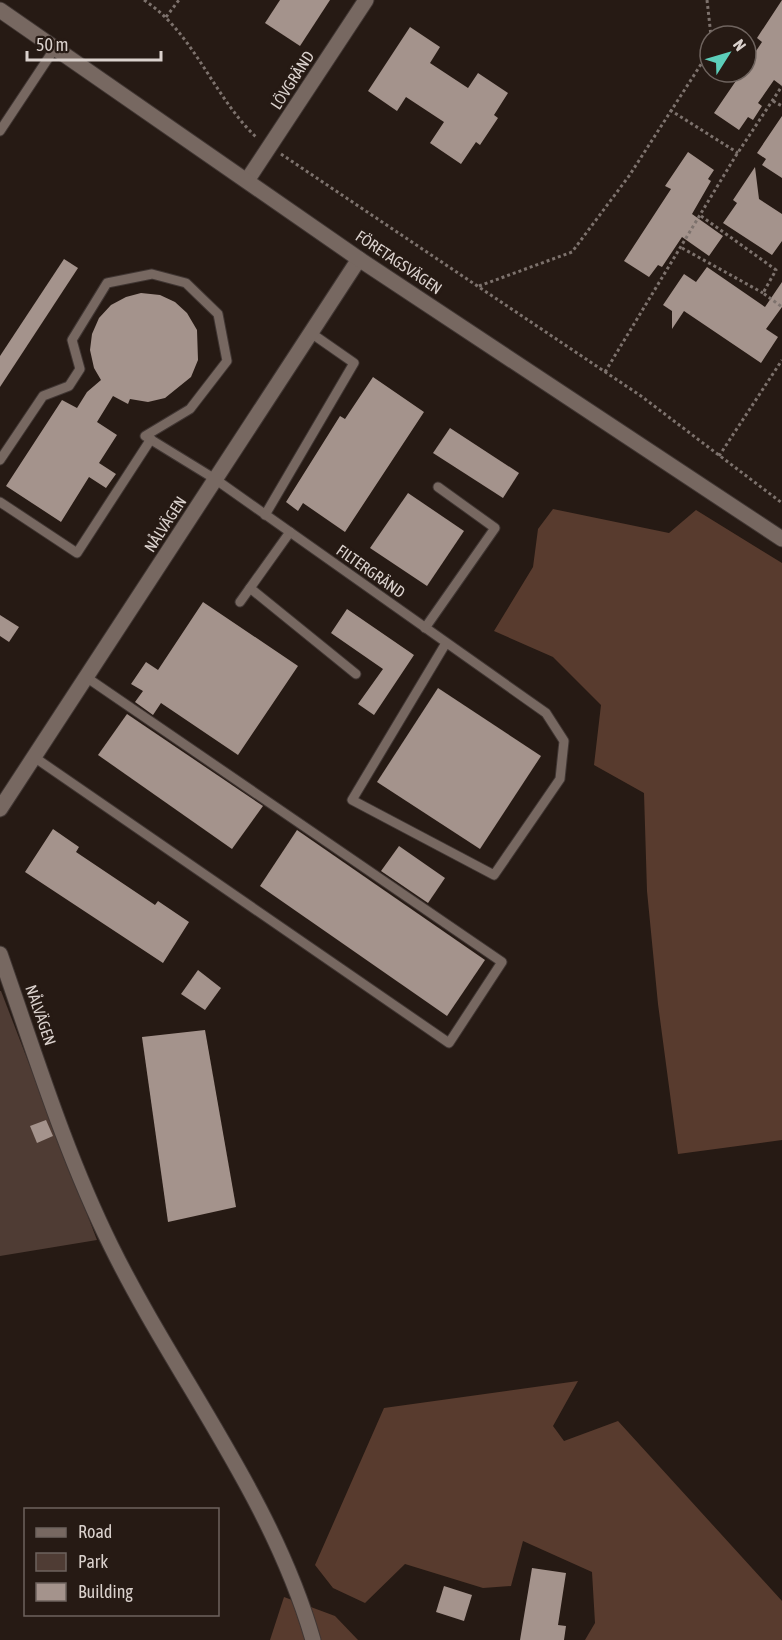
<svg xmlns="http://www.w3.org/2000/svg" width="782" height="1640" font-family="'Asap Condensed',sans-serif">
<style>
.green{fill:#4f3c34}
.forest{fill:#583b2e}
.building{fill:#a4938c}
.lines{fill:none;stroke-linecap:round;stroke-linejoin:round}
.service-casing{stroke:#403633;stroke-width:11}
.minor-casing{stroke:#403633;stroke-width:17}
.tertiary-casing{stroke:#403633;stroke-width:17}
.path{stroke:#7d726d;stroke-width:3;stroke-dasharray:3 3;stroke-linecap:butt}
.service{stroke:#776861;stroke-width:9}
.minor{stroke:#776861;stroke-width:15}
.tertiary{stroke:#776861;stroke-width:15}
.labels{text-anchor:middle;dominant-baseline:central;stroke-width:6;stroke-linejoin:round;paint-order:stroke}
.street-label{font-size:16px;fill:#dad1cd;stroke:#261a14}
</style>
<rect width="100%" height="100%" fill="#261a14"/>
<polygon class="green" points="0,991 1,991 97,1240 0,1256"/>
<g class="forest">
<polygon points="553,509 669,533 696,510 782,563 782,1140 678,1154 658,1004 647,891 644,793 594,765 601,705 553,657 494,631 533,567 538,529"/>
<polygon points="578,1381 553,1426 564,1441 618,1421 782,1601 782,1640 585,1640 595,1623 592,1572 523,1541 511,1586 483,1588 405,1564 365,1603 333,1588 315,1565 384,1408"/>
<polygon points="284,1597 335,1616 358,1640 270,1640"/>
</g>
<g class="building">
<polygon points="280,0 330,0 300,46 265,23"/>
<polygon points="782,0 782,86 774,80 758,103 762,106 753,120 748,117 739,130 714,113 742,72 746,72 746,66 762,42 757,38"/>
<polygon points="410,27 440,47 430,63 468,88 478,73 508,93 494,115 498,118 480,145 476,142 461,164 430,143 444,122 406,97 397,111 368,91"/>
<polygon points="782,116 782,178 762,165 766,159 757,153"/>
<polygon points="688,152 714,170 708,179 711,181 692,214 723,236 709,256 682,237 662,267 658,265 649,277 624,261 671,189 665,186"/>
<polygon points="755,167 759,199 782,214 782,241 772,255 723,223 737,203 733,200"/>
<polygon points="64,259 78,268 0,387 0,356"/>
<polygon points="707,267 765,307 782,282 782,307 766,329 778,337 761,363 684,311 672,329 672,311 663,305 684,274 696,282"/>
<polygon points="141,293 160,295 175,302 187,313 197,330 198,360 191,377 165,398 148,402 130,399 128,404 113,396 97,422 117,435 99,463 116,474 106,488 89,477 61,522 6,486 62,400 77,408 87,392 101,380 94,368 90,350 92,334 99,318 111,305 126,297"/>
<polygon points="373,377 424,412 345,532 303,503 298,511 286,502 340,416 345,419"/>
<polygon points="450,428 519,473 503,498 433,453"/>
<polygon points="408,493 464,531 427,586 370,548"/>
<polygon points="203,602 298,666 238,755 161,703 153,715 135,702 143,691 131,684 146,662 158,670"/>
<polygon points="347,609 414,655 374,715 358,704 383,669 331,633"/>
<polygon points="0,615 19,627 9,642 0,636"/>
<polygon points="438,688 541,756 480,849 377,782"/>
<polygon points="127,714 263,806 232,849 98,755"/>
<polygon points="53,829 79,847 76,852 155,905 158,901 189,922 163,963 25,872"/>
<polygon points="297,830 485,960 447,1016 260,886"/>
<polygon points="399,846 445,878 428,903 381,871"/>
<polygon points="198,970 221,988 205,1010 181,994"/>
<polygon points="205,1030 236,1207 168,1222 142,1037"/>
<polygon points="46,1120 53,1136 37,1143 30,1126"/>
<polygon points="532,1568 566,1573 558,1625 566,1626 564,1640 520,1640"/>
<polygon points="444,1586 472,1595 464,1621 436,1612"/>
</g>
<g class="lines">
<defs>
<g id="service">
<polyline points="0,131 55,48"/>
<polyline points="0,460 43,396 69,386 80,369 72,340 107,283 152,274 186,283 218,314 227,361 190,409 145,436 215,479 546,713 564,741 560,779 494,875 352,800 446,643"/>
<polyline points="0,502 77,553 151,439"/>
<polyline points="265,515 354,363 311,333"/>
<polyline points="250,588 356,674"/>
<polyline points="240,602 290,532"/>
<polyline points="425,628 495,528 438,487"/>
<polyline points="34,757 449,1043 502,962 86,677"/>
</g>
<g id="minor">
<polyline points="248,179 366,0"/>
<polyline points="0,809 359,259"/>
<path d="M 0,954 C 34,1051 65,1153 111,1246 C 176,1378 272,1497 313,1640"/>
</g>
<polyline id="tertiary" points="0,10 359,259 782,539"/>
</defs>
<use href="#service" class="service-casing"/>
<use href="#minor" class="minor-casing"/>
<use href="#tertiary" class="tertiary-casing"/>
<g class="path">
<path d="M 144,0 C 194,33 213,96 256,137"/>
<polyline points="707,0 711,36"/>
<polyline points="166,17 179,0"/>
<polyline points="773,101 782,106"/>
<polyline points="670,110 738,153"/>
<polyline points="281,154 641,396 782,503"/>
<polyline points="701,216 776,270 763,293 782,307"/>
<polyline points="682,248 763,293"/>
<polyline points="479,286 572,252 629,176 707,55 710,44"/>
<polyline points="605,372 735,157 782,86"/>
<polyline points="719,456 782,360"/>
</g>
<use href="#service" class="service"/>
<use href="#minor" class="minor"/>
<use href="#tertiary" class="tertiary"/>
</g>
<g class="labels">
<g class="street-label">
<text transform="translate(292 80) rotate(-57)">LÖVGRÄND</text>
<text transform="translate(399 262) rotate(34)">FÖRETAGSVÄGEN</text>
<text transform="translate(165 524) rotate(-57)">NÅLVÄGEN</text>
<text transform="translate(371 571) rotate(35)">FILTERGRÄND</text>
<text transform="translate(41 1015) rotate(71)">NÅLVÄGEN</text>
</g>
</g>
<rect x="24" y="1508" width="195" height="108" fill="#261a14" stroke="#6e635e" stroke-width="1.5"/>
<rect x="36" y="1528" width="30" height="9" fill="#776861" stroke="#6e635e" stroke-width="1.5"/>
<text x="78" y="1538" font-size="18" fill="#dad1cd">Road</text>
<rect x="36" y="1553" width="30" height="18" fill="#4f3c34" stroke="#6e635e" stroke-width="1.5"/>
<text x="78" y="1568" font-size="18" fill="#dad1cd">Park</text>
<rect x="36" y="1583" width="30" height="18" fill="#a4938c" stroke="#6e635e" stroke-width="1.5"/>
<text x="78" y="1598" font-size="18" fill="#dad1cd">Building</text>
<g transform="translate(728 54) rotate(53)"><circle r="28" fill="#261a14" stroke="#6e635e" stroke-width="1.5"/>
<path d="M0-4.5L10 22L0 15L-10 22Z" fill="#5cceba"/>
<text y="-9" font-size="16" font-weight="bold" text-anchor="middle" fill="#dad1cd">N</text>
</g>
<path d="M27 51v9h134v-9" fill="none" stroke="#dad1cd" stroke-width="3"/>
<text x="36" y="51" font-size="18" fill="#dad1cd" stroke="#261a14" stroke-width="4.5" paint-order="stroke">50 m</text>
</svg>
